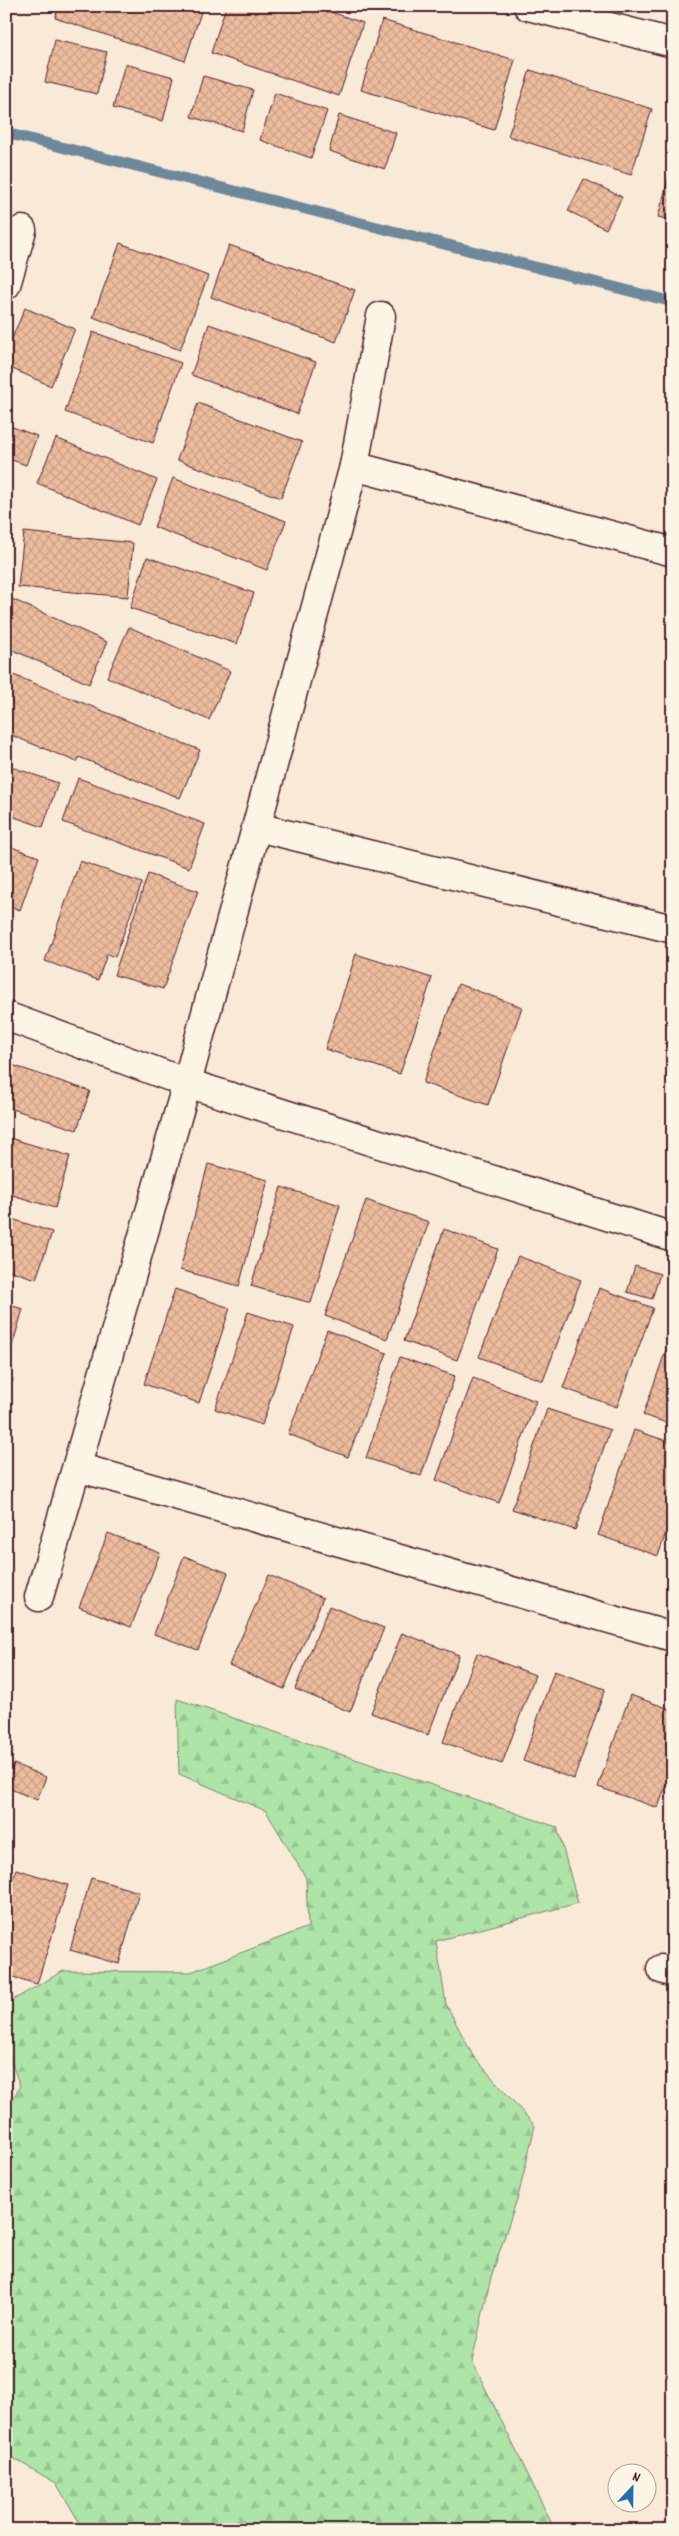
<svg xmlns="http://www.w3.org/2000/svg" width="679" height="2536" font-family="Dekko,sans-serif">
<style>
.forest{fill:url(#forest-firs);stroke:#7c826a}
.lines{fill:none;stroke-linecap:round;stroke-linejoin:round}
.stream{stroke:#6d889b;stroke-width:11}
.building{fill:url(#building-cross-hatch);stroke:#4a1f2b}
.street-casing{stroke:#4a1f2b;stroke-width:31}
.street{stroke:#fcf5e5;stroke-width:28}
</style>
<defs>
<pattern id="forest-firs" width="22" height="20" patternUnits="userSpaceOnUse" patternTransform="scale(1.25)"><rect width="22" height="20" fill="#ade5a9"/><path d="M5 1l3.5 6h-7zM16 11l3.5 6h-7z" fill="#96c492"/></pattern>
<pattern id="building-cross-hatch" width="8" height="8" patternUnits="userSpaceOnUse" patternTransform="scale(1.25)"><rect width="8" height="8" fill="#ecbc9d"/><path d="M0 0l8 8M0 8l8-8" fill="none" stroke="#cca187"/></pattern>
</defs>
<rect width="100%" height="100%" fill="#f9ead7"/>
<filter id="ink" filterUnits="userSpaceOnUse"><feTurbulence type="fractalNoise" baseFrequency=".02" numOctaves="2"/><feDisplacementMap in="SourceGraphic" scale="10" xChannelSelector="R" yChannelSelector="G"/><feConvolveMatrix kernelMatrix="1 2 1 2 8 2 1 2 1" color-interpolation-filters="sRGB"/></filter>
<g filter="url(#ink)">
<polygon class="forest" points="177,1699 557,1827 578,1903 436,1941 446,2004 473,2056 535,2126 519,2193 491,2277 472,2361 555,2530 84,2530 56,2483 6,2454 6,2332 13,2324 6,2306 6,2111 20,2086 6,2048 6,2004 63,1971 191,1972 308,1927 306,1878 266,1811 179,1774"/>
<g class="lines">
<polyline class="stream" points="6,133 673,302"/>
</g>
<g class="building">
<polygon points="59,6 203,6 185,61 55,18"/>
<polygon points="226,6 314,6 363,23 339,96 211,53"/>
<polygon points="382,20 515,60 494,130 361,90"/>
<polygon points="55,40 107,52 97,94 45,82"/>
<polygon points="125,64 174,77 163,121 113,108"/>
<polygon points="530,70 652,109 631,175 508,136"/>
<polygon points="203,76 253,90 242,131 191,117"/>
<polygon points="275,93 327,111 311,158 260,140"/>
<polygon points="339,115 396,133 385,169 329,151"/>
<polygon points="673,162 673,221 658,217"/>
<polygon points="584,179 622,197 606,229 568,211"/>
<polygon points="120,243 208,276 180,350 93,317"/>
<polygon points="229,245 355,290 336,342 211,297"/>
<polygon points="25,308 75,329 51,386 6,366 6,352"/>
<polygon points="209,324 316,362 297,414 191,375"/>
<polygon points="93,332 181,363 153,443 65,412"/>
<polygon points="198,403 302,442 281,498 177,460"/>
<polygon points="7,425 37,436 26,465 6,458"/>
<polygon points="56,438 157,480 138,525 37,483"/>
<polygon points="173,478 286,521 267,570 154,527"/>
<polygon points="24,532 133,543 128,597 18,587"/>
<polygon points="147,557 254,593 237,644 130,608"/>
<polygon points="12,599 107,642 89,684 6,647 6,612"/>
<polygon points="129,627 230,671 209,720 107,677"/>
<polygon points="6,672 200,750 180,798 79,757 77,762 6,733"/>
<polygon points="6,765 58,783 43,827 6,814"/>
<polygon points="78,778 205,824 189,868 63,822"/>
<polygon points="6,845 39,857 20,910 6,905"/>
<polygon points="80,861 142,883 115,957 107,954 98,980 45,961"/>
<polygon points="148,874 198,891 163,989 114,975"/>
<polygon points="356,954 432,978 400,1074 325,1049"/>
<polygon points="458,984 522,1007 488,1105 423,1083"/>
<polygon points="12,1065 90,1091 77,1130 6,1107 6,1084"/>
<polygon points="6,1137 70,1156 55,1208 6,1193"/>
<polygon points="208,1164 268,1180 239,1286 180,1270"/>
<polygon points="281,1187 340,1205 311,1303 251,1286"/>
<polygon points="366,1200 429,1222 387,1339 325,1316"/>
<polygon points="6,1217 52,1232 36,1279 6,1269"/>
<polygon points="444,1229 498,1249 457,1360 404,1341"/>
<polygon points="518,1256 581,1280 543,1381 479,1357"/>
<polygon points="635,1266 660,1274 652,1299 627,1292"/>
<polygon points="599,1288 653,1308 617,1407 563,1388"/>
<polygon points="175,1289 230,1308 199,1403 144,1384"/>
<polygon points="6,1304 23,1309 10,1353 6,1352"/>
<polygon points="248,1312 294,1327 262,1425 215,1409"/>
<polygon points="327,1330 387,1353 348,1457 288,1434"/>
<polygon points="673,1330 673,1425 643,1415"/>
<polygon points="400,1357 455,1376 421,1476 366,1458"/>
<polygon points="6,1377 13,1379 6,1401"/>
<polygon points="473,1378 536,1401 499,1503 436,1480"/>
<polygon points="547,1409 610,1430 575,1530 512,1509"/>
<polygon points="634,1430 673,1443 673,1512 658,1556 598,1535"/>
<polygon points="108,1533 160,1553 131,1627 79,1607"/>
<polygon points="184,1556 228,1573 198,1650 154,1634"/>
<polygon points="269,1575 323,1598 284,1689 229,1665"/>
<polygon points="329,1606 384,1628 350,1712 295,1689"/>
<polygon points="402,1633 459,1655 428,1735 371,1713"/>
<polygon points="477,1653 535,1675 502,1764 443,1742"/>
<polygon points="554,1671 605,1689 574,1779 523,1761"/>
<polygon points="630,1695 673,1710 673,1764 658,1808 598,1787"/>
<polygon points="14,1764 46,1777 37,1800 6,1787"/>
<polygon points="16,1869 68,1885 37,1984 6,1975 6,1901"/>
<polygon points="91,1878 139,1892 119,1964 70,1950"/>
</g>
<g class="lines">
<defs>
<g id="street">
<polyline points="528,6 673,43"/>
<polyline points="6,285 22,230"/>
<polyline points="354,466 673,552"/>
<polyline points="257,827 673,929"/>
<polyline points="6,1016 187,1083 673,1237"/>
<polyline points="77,1467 673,1637"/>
<polyline points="39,1597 187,1083 354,466 381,316"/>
<polyline points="661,1969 673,1973"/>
</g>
</defs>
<use href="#street" class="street-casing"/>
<use href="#street" class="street"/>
</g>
</g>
<rect width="679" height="2536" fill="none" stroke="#fcf5e5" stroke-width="25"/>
<rect x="12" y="12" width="654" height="2511" fill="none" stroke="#4a1f2b" stroke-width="2" filter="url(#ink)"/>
<g transform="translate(632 2488) rotate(22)"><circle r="24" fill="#fcf5e5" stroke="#b59f9b"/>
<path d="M0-4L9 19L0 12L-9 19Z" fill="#1f6fb2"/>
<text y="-8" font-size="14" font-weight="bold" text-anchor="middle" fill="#4a1f2b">N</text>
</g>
</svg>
